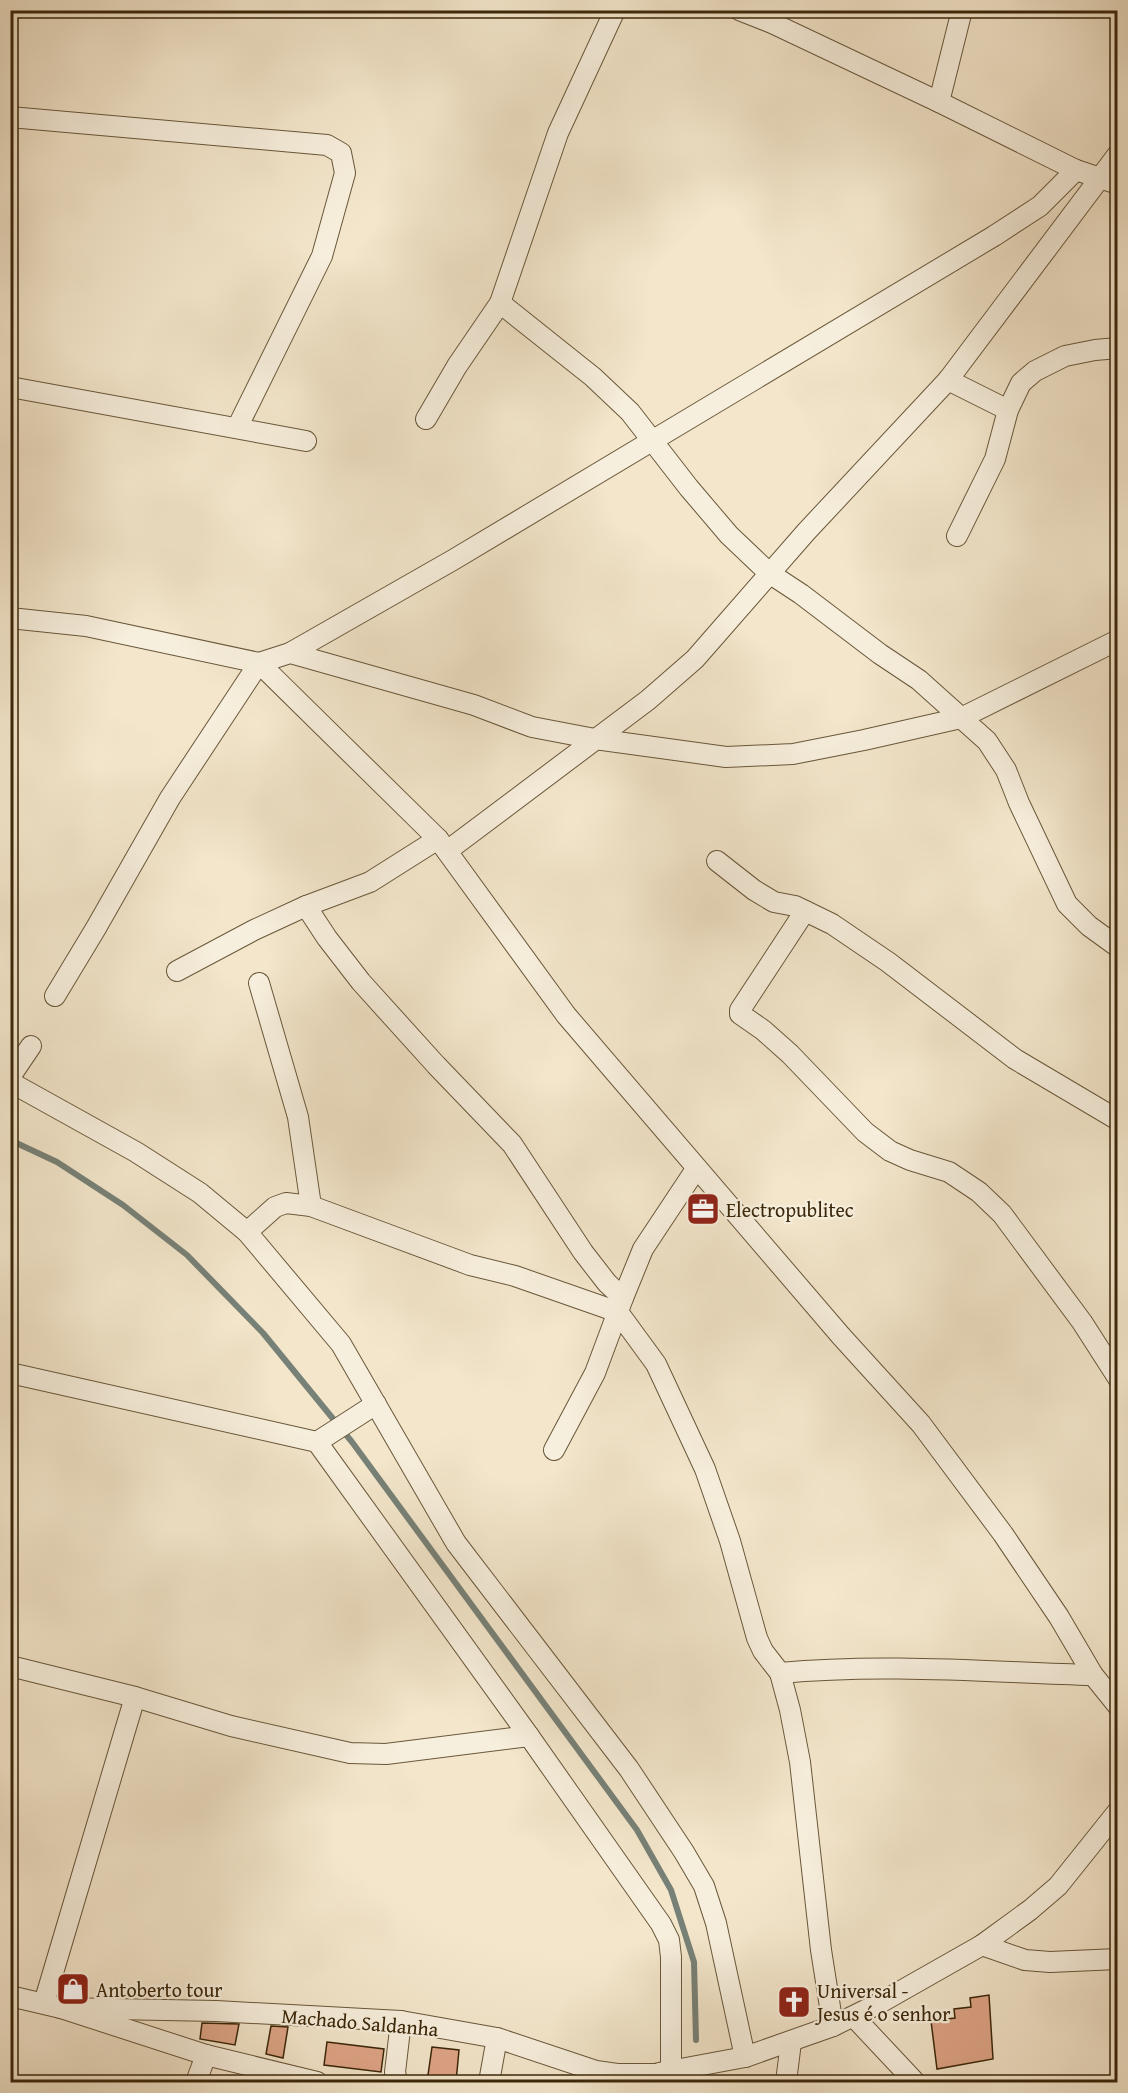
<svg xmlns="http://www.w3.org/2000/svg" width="1128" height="2093" font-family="'Gentium Book Plus',serif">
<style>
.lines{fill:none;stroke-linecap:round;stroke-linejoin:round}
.stream{stroke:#778177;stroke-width:6}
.building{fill:#dea587;stroke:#3b270a;stroke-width:1.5}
.minor-casing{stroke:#69573a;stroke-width:22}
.minor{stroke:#f7efdd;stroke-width:20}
.labels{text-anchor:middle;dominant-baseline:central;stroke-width:4.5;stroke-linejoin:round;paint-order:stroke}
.poi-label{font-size:20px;fill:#3b270a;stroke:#f7efdd;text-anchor:start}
.street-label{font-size:20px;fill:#3b270a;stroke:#f7efdd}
</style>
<rect width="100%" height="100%" fill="#f3e6cb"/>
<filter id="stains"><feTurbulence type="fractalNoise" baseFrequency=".00333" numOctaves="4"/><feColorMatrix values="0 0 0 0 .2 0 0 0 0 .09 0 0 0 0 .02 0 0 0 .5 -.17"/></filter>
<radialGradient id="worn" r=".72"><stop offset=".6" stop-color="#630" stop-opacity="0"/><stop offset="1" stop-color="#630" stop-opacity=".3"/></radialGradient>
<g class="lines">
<polyline class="stream" points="10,1140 57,1162 123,1205 187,1255 263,1333 352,1442 637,1830 671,1890 694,1962 696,2040"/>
</g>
<g class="building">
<polygon points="989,1995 993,2059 937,2069 931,2021 955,2018 954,2009 971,2007 970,1998"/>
<polygon points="202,2023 239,2024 235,2045 200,2039"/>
<polygon points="271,2026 288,2027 283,2058 266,2054"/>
<polygon points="327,2042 384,2049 381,2072 324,2065"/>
<polygon points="432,2047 459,2050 456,2082 427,2082"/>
</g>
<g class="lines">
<defs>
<g id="minor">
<polyline points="739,10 772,23 939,102 1076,170 1118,184"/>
<polyline points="939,102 962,10"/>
<polyline points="10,117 327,145 341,153 345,173 322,256 237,428"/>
<polyline points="500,303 593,377 630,412 689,488 729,535 769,573 801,594 880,654 919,680 987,741 1006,770 1019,803 1067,904 1089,926 1118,947"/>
<polyline points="948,380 1008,410"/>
<polyline points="10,387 306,441"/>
<polyline points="426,419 457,366 500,303 558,133 615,10"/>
<polyline points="957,536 995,459 1008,410 1021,383 1035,371 1065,356 1095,350 1118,348"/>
<polyline points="10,618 86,626 259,663 438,839 566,1015 841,1336 921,1424 1003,1534 1059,1617 1093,1675 1118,1706"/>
<polyline points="290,653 453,560 994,236 1040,206 1076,170"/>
<polyline points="447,851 648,700 695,659 806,532 948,380 1118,154"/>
<polyline points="717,861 754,890 774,902 795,906 832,924 888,962 1015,1059 1118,1120"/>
<polyline points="306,906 327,938 361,982 436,1065 512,1144 583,1252 607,1283 623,1298"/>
<polyline points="805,911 740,1010 740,1014 763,1030 790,1054 865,1132 890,1151 910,1160 949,1172 979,1192 1002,1214 1082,1322 1118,1378"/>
<polyline points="177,971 254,930 306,906 370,882 438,839"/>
<polyline points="259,983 298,1117 311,1206"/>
<polyline points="55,996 96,928 170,798 259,663 290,653 474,705 532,727 595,739 726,757 793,754 864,740 961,718 1118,640"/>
<polyline points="10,1077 31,1046"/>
<polyline points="10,1082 136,1152 200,1193 247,1232 341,1344 456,1543 629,1769 684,1852 704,1886 716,1923 745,2057"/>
<polyline points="247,1232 275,1207 286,1203 311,1206 470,1265 515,1276 618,1312 656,1364 705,1469 730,1541 757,1638 763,1651 780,1673 790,1710 800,1762 821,1950 833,2026"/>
<polyline points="10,1373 317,1442 529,1736 661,1924 669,1940 671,1957 671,2082"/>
<polyline points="317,1442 376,1404"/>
<polyline points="554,1450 595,1373 623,1298 643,1249 696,1169"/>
<polyline points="10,1666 135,1697 231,1726 350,1753 386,1754 529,1736"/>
<path d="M 780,1673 C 884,1663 989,1672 1093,1675"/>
<polyline points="982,1945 1025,1960 1050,1962 1118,1959"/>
<polyline points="10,1996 61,2008 206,2055 317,2082"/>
<polyline points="44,2003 135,1697"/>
<polyline points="61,2008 216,2011 401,2021 497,2038 596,2071 617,2074 654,2074"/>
<polyline points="854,2017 915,2082"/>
<polyline points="659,2073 745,2057 833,2026 878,2004 982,1945 1030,1910 1058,1886 1118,1811"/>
<polyline points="196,2082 206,2055"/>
<polyline points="397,2082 395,2072 401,2021"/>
<polyline points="489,2082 497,2038"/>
<polyline points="786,2082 791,2042"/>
</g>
</defs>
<use href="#minor" class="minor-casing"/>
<use href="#minor" class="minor"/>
</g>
<defs>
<symbol id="office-square" viewBox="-11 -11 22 22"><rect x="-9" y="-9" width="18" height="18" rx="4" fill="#8f2418" stroke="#f7efdd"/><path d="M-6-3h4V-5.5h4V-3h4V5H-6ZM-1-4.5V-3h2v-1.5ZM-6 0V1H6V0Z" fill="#fff"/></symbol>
<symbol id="shop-square" viewBox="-11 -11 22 22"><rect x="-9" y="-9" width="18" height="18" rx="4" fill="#8f2418" stroke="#f7efdd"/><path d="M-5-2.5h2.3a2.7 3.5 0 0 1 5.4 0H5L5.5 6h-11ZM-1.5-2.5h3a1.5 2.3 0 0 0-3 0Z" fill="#fff"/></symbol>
<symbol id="church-square" viewBox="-11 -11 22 22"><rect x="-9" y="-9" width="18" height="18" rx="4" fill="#8f2418" stroke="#f7efdd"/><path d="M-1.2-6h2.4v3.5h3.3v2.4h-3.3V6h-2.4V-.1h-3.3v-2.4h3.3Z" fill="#fff"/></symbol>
</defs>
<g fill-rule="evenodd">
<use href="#office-square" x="684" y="1190" width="38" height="38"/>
<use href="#shop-square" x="54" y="1970" width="38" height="38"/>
<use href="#church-square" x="775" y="1983" width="38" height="38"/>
</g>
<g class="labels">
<g class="poi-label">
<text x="726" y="1209">Electropublitec</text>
<text x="96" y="1989">Antoberto tour</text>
<text x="817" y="1990">Universal -<tspan x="817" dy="23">Jesus é o senhor</tspan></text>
</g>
<g class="street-label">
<text transform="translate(360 2022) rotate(5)">Machado Saldanha</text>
</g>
</g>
<rect width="1128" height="2093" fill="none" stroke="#f3e6cb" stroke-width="36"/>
<rect x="12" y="12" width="1104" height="2069" fill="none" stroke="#3b270a" stroke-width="3"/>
<rect x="18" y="18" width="1092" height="2057" fill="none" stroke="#3b270a" stroke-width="1.5"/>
<rect width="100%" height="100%" filter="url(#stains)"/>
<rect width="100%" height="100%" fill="url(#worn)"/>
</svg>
